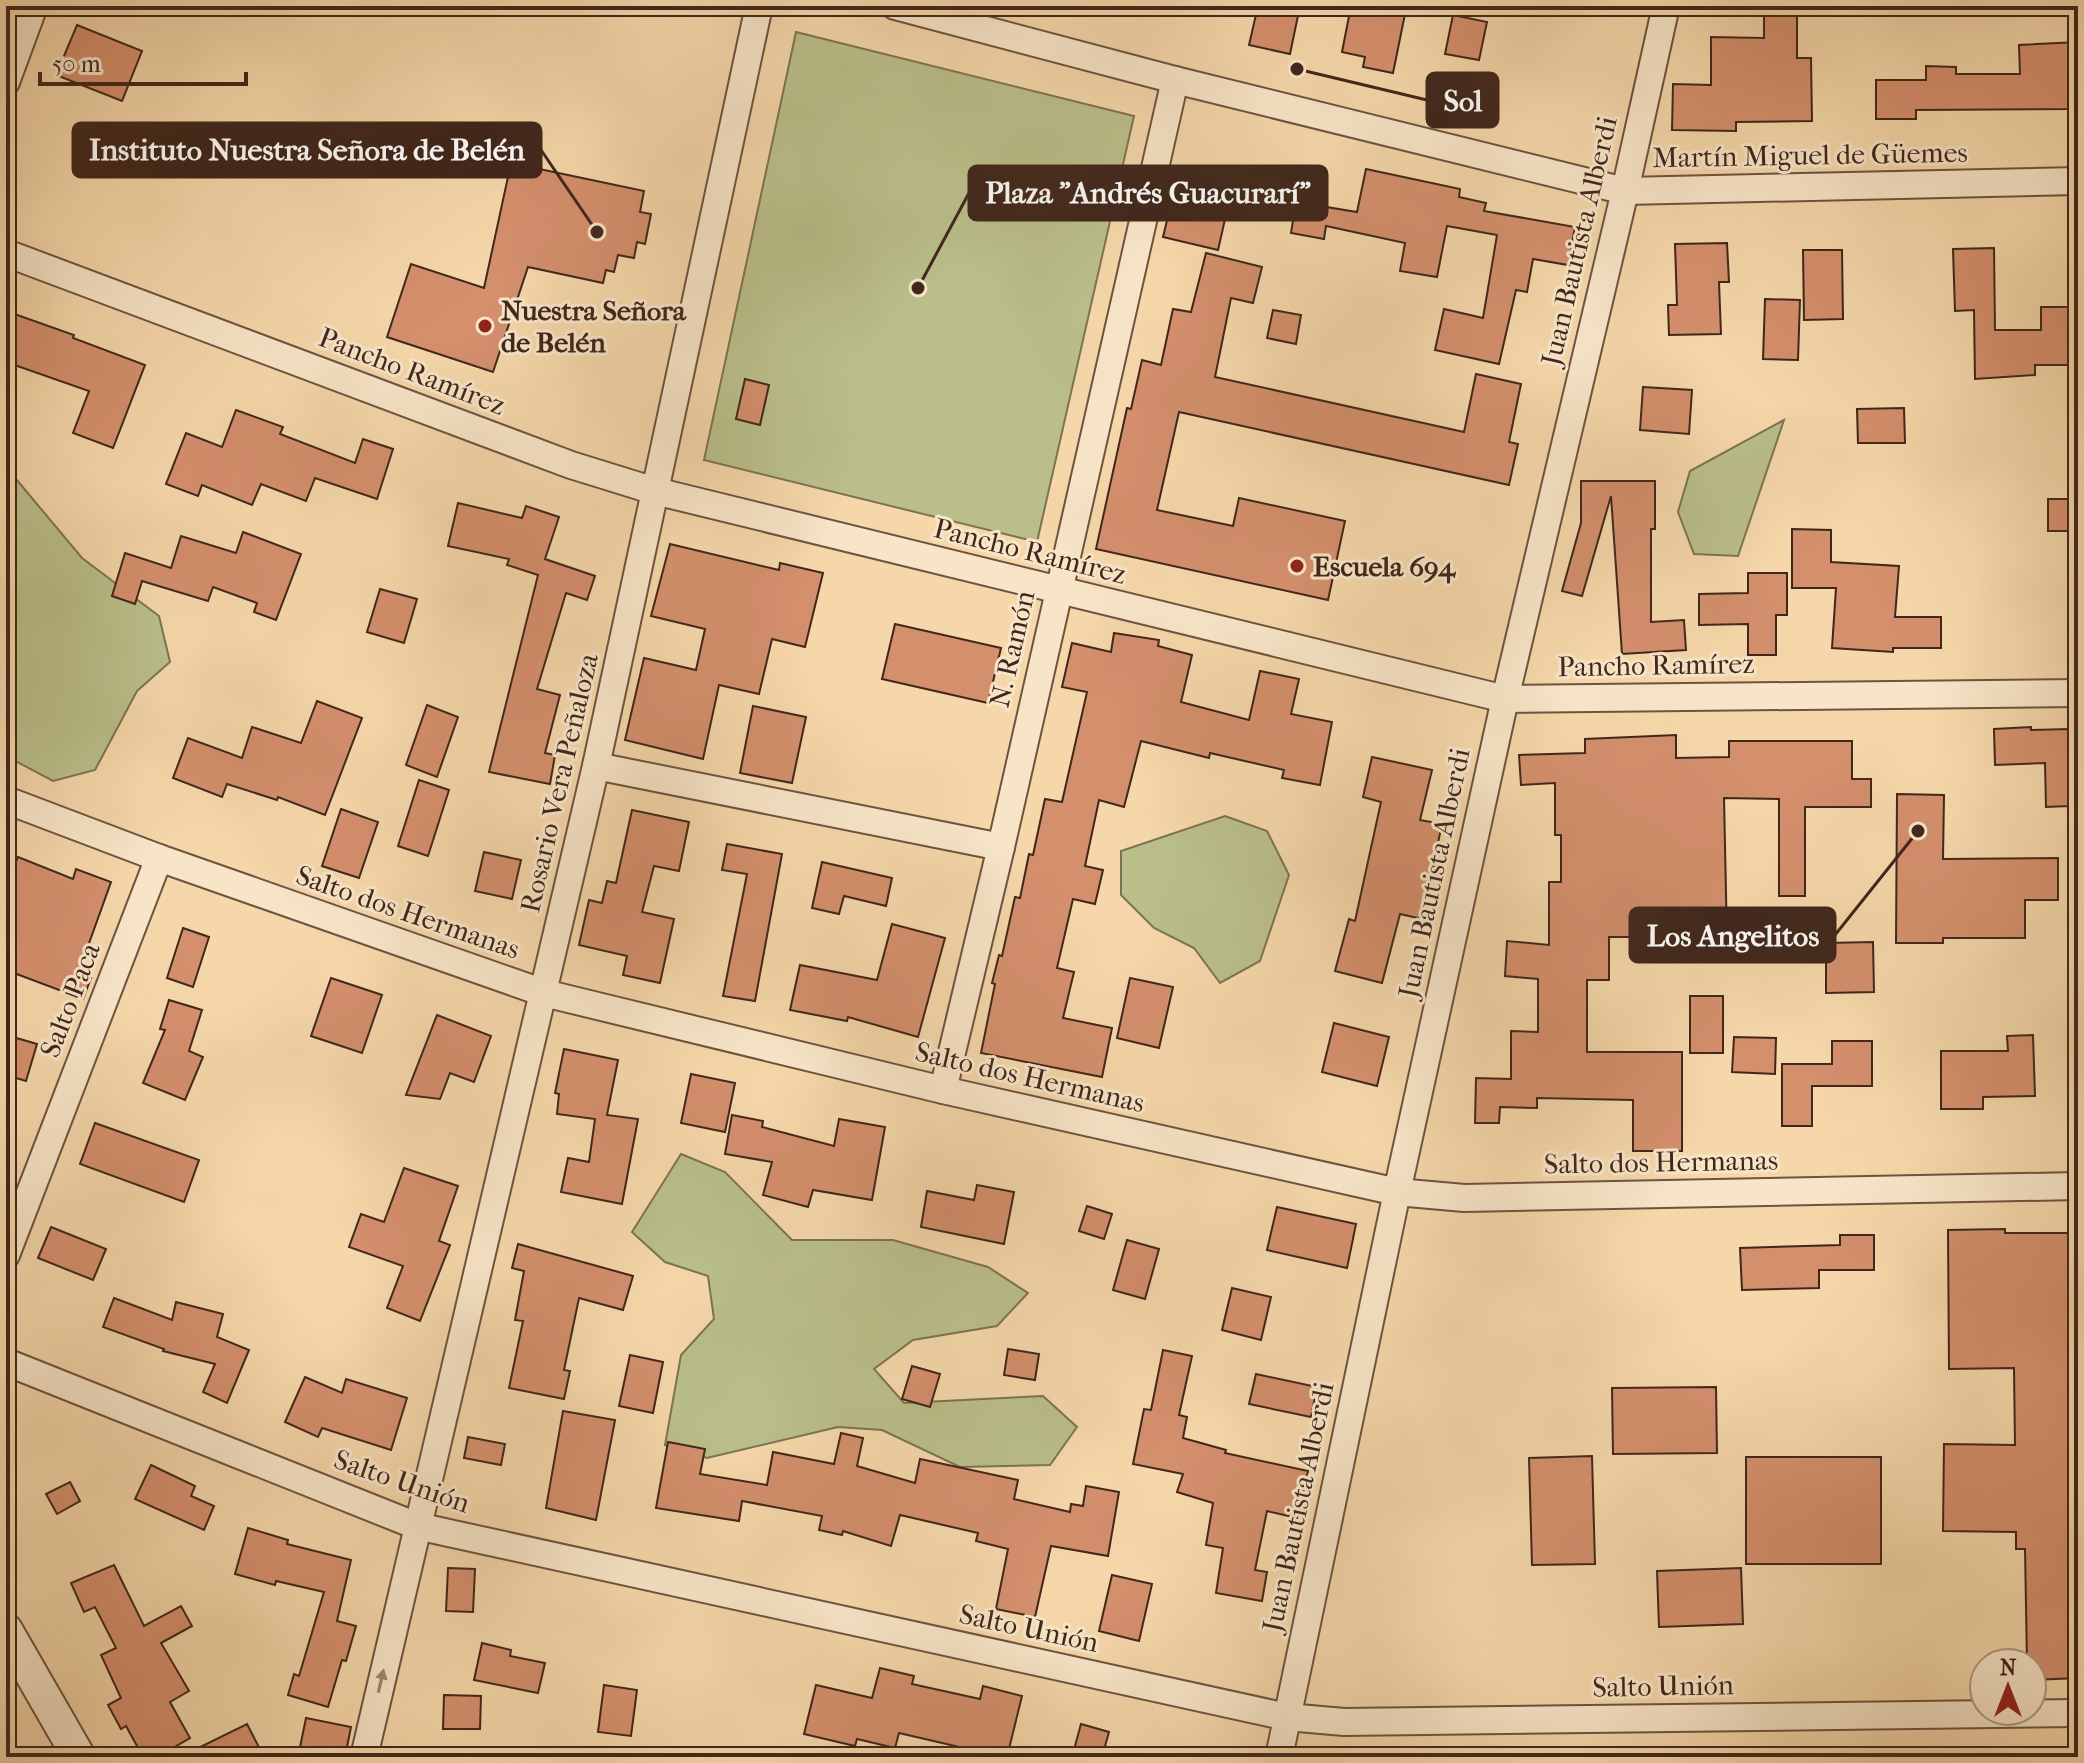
<svg xmlns="http://www.w3.org/2000/svg" width="2084" height="1763" font-family="'IM FELL French Canon',serif">
<style>
.green{fill:#babf8a;stroke:#7d7353;stroke-width:2}
.building{fill:#d48f6d;stroke:#40271c;stroke-width:2}
.lines{fill:none;stroke-linecap:round;stroke-linejoin:round}
.minor-casing{stroke:#6d5340;stroke-width:30}
.tertiary-casing{stroke:#6d5340;stroke-width:36}
.minor{stroke:#f8e5c8;stroke-width:26}
.tertiary{stroke:#f8e5c8;stroke-width:32}
.oneway{fill:#9c8672}
.poi-dot{fill:#8f2418;stroke:#f8e5c8;stroke-width:3}
.labels{text-anchor:middle;dominant-baseline:central;stroke-width:6;stroke-linejoin:round;paint-order:stroke}
.street-label{font-size:28px;fill:#40271c;stroke:#f8e5c8}
.poi-label{font-size:28px;font-weight:bold;fill:#40271c;stroke:#f8e5c8;text-anchor:start}
.leader{fill:none;stroke:#40271c;stroke-width:3}
.callout-dot{fill:#40271c;stroke:#f8e5c8;stroke-width:3}
.callout{fill:#40271c;stroke:#40271c;stroke-width:3}
.callout-label{font-size:30px;text-anchor:middle;font-weight:bold;fill:#fff}
</style>
<rect width="100%" height="100%" fill="#f5d7aa"/>
<filter id="stains"><feTurbulence type="fractalNoise" baseFrequency=".0025" numOctaves="4"/><feColorMatrix values="0 0 0 0 .2 0 0 0 0 .09 0 0 0 0 .02 0 0 0 .5 -.17"/></filter>
<radialGradient id="worn" r=".72"><stop offset=".6" stop-color="#630" stop-opacity="0"/><stop offset="1" stop-color="#630" stop-opacity=".3"/></radialGradient>
<g class="green">
<polygon points="796,32 1134,116 1037,542 704,460"/>
<polygon points="1784,420 1738,556 1694,554 1678,512 1690,471"/>
<polygon points="6,467 82,558 159,616 170,662 137,691 95,770 53,781 6,756"/>
<polygon points="1225,816 1267,831 1289,875 1260,961 1220,983 1194,948 1154,928 1121,895 1121,851"/>
<polygon points="681,1154 725,1172 792,1240 893,1240 988,1267 1028,1293 997,1326 913,1340 874,1369 904,1403 1043,1396 1077,1427 1050,1465 960,1467 882,1430 838,1427 707,1458 665,1445 681,1355 714,1319 708,1276 665,1262 632,1232"/>
</g>
<g class="building">
<polygon points="1258,6 1300,6 1290,54 1249,45"/>
<polygon points="1351,6 1376,6 1375,8 1405,14 1393,73 1363,67 1365,57 1342,52"/>
<polygon points="1764,6 1797,6 1797,58 1811,58 1812,121 1736,122 1736,131 1672,130 1673,84 1711,85 1711,37 1764,38"/>
<polygon points="1453,15 1487,22 1479,60 1445,54"/>
<polygon points="77,25 142,51 122,101 56,75"/>
<polygon points="2078,42 2078,75 2068,75 2070,109 1916,110 1916,119 1876,119 1876,80 1926,80 1926,66 1956,67 1956,74 2020,74 2019,45"/>
<polygon points="511,163 644,191 640,212 651,214 645,244 637,242 634,258 618,255 614,272 606,270 603,283 528,267 493,372 387,337 411,264 484,288"/>
<polygon points="1180,167 1234,180 1218,250 1163,237"/>
<polygon points="1366,169 1460,189 1459,197 1486,203 1484,211 1575,227 1568,265 1533,259 1527,292 1516,290 1499,364 1435,350 1444,309 1483,318 1497,235 1447,226 1437,277 1400,271 1405,243 1326,226 1324,239 1291,233 1296,202 1357,212"/>
<polygon points="1727,243 1729,282 1719,282 1721,334 1669,335 1668,305 1677,305 1675,244"/>
<polygon points="1994,248 1995,330 2041,330 2041,307 2078,307 2078,365 2035,365 2035,375 1975,379 1974,310 1955,311 1953,249"/>
<polygon points="1803,250 1842,250 1843,319 1804,320"/>
<polygon points="1206,253 1262,267 1253,303 1231,298 1215,377 1464,432 1476,374 1521,384 1509,442 1518,444 1509,485 1179,412 1157,510 1233,526 1239,498 1345,521 1328,600 1096,549 1127,408 1131,409 1142,360 1161,365 1173,309 1191,312"/>
<polygon points="1765,299 1800,300 1798,360 1763,359"/>
<polygon points="1273,310 1301,315 1296,344 1267,338"/>
<polygon points="6,311 74,335 73,338 145,365 113,448 73,433 89,391 6,362"/>
<polygon points="745,379 769,385 760,425 736,419"/>
<polygon points="1643,387 1692,390 1689,434 1640,430"/>
<polygon points="1904,408 1905,443 1858,443 1857,409"/>
<polygon points="236,410 283,427 280,434 355,463 363,439 393,449 377,499 315,478 306,501 261,484 252,505 202,485 198,496 166,484 186,433 222,447"/>
<polygon points="1581,481 1655,481 1655,529 1651,529 1651,622 1684,620 1686,650 1622,654 1611,496 1582,596 1562,591 1581,523"/>
<rect x="2048" y="499" width="30" height="32"/>
<polygon points="458,503 522,518 526,506 559,517 545,559 595,576 587,600 566,593 537,689 560,695 545,753 555,755 550,784 489,772 538,575 507,565 509,559 448,546"/>
<polygon points="1792,529 1831,530 1831,562 1899,566 1895,617 1941,617 1941,648 1893,648 1893,652 1832,648 1836,588 1792,588"/>
<polygon points="243,532 301,554 276,620 254,612 257,603 213,587 208,601 142,581 135,604 112,596 125,553 171,568 181,536 236,553"/>
<polygon points="670,544 779,570 780,563 823,573 805,647 772,639 759,694 719,685 703,759 625,740 644,658 696,670 705,629 651,616"/>
<polygon points="1748,573 1787,573 1787,615 1776,615 1776,655 1748,655 1748,624 1699,625 1699,594 1748,593"/>
<polygon points="380,589 417,599 404,643 367,632"/>
<polygon points="895,624 1001,648 988,703 882,679"/>
<polygon points="1114,633 1159,640 1158,646 1192,655 1181,702 1249,720 1260,671 1299,679 1291,714 1332,722 1320,785 1282,778 1284,770 1210,753 1209,758 1141,741 1124,807 1099,800 1085,866 1103,870 1095,904 1073,899 1057,968 1074,972 1063,1018 1112,1028 1102,1077 981,1053 995,984 992,983 999,955 1002,956 1015,897 1020,898 1029,854 1033,855 1045,799 1062,802 1087,692 1062,687 1072,643 1111,652"/>
<polygon points="317,701 362,718 325,815 278,797 277,800 227,784 222,797 173,778 188,738 242,758 252,727 301,743"/>
<polygon points="427,705 458,717 437,777 406,765"/>
<polygon points="753,706 806,717 792,783 740,773"/>
<polygon points="2031,727 2031,730 2068,729 2069,806 2046,807 2045,763 1995,765 1994,729"/>
<polygon points="1676,735 1676,758 1729,757 1729,741 1852,741 1852,779 1871,779 1871,807 1805,807 1805,896 1779,896 1779,799 1724,798 1727,941 1706,941 1706,937 1609,937 1609,980 1587,980 1587,1052 1682,1052 1682,1151 1633,1151 1633,1100 1537,1098 1537,1108 1500,1107 1499,1123 1475,1123 1476,1078 1511,1079 1511,1031 1538,1032 1538,979 1505,976 1507,941 1549,945 1549,882 1561,882 1561,835 1555,835 1555,783 1521,785 1519,755 1585,753 1585,739"/>
<polygon points="1372,757 1432,770 1420,820 1442,824 1422,919 1400,914 1382,983 1335,971 1349,919 1355,921 1381,802 1363,797"/>
<polygon points="419,780 449,790 428,856 398,846"/>
<polygon points="1897,794 1944,795 1943,859 2058,858 2058,900 2025,900 2025,938 1943,938 1943,943 1896,943"/>
<polygon points="341,809 378,822 359,878 322,866"/>
<polygon points="632,810 689,822 679,871 654,866 642,912 674,919 660,983 623,975 627,956 579,945 589,900 602,903 607,881 616,883"/>
<polygon points="727,844 782,854 755,1001 723,996 747,874 722,870"/>
<polygon points="484,852 521,860 512,899 475,891"/>
<polygon points="18,857 73,879 76,869 111,882 78,974 91,978 83,999 6,970 6,863 14,866"/>
<polygon points="822,862 892,878 886,906 844,896 839,914 812,908"/>
<polygon points="892,924 945,938 918,1037 848,1017 847,1021 790,1010 800,965 877,980"/>
<polygon points="183,928 209,937 193,987 167,978"/>
<polygon points="1873,942 1874,992 1826,993 1826,943"/>
<polygon points="331,978 382,995 362,1053 311,1036"/>
<polygon points="1130,978 1173,987 1159,1048 1117,1038"/>
<rect x="1690" y="996" width="33" height="57"/>
<polygon points="169,1000 202,1010 189,1051 203,1057 185,1100 143,1083 165,1030 160,1029"/>
<polygon points="437,1015 491,1036 474,1082 450,1073 440,1099 406,1095"/>
<polygon points="1334,1023 1389,1037 1377,1086 1322,1072"/>
<polygon points="6,1035 37,1044 26,1081 6,1075"/>
<polygon points="2033,1035 2035,1096 1983,1097 1983,1109 1941,1109 1941,1051 2008,1051 2007,1036"/>
<polygon points="1734,1037 1776,1038 1775,1074 1732,1072"/>
<polygon points="1832,1041 1872,1041 1872,1086 1812,1086 1812,1126 1782,1126 1782,1064 1832,1064"/>
<polygon points="564,1049 618,1060 607,1115 638,1119 622,1204 561,1192 568,1158 589,1162 595,1119 557,1114 559,1094 555,1093"/>
<polygon points="691,1074 735,1083 725,1132 681,1123"/>
<polygon points="732,1115 763,1121 762,1127 834,1146 839,1119 885,1127 872,1200 813,1190 808,1207 763,1195 772,1162 725,1154"/>
<polygon points="95,1123 199,1160 184,1202 80,1164"/>
<polygon points="404,1168 458,1186 439,1241 450,1245 420,1321 387,1308 403,1266 349,1247 361,1214 384,1222"/>
<polygon points="977,1185 1014,1192 1004,1244 921,1227 927,1191 974,1200"/>
<polygon points="1087,1206 1112,1214 1104,1239 1079,1231"/>
<polygon points="1277,1207 1356,1224 1347,1268 1267,1250"/>
<polygon points="51,1227 106,1249 93,1280 38,1258"/>
<polygon points="2005,1229 2005,1233 2078,1233 2078,1678 2032,1680 2032,1663 2027,1663 2025,1549 2016,1549 2016,1532 1943,1531 1944,1444 2015,1445 2014,1368 1949,1369 1948,1230"/>
<polygon points="1840,1235 1874,1235 1874,1270 1819,1270 1819,1288 1742,1290 1740,1248 1840,1245"/>
<polygon points="1127,1240 1159,1249 1145,1299 1113,1290"/>
<polygon points="518,1244 633,1276 623,1310 579,1298 564,1370 570,1371 564,1399 509,1388 523,1321 515,1320 524,1271 512,1268"/>
<polygon points="1232,1288 1271,1297 1261,1340 1222,1330"/>
<polygon points="114,1298 172,1320 176,1302 223,1314 217,1337 249,1350 227,1403 203,1392 215,1364 163,1351 164,1349 103,1327"/>
<polygon points="1008,1349 1039,1354 1035,1380 1004,1375"/>
<polygon points="1163,1350 1192,1356 1179,1415 1187,1417 1183,1438 1226,1450 1225,1453 1308,1471 1297,1518 1267,1511 1255,1570 1267,1572 1262,1601 1216,1593 1223,1548 1206,1545 1213,1503 1177,1492 1183,1474 1133,1464 1144,1409 1151,1410"/>
<polygon points="630,1355 663,1362 653,1413 619,1406"/>
<polygon points="912,1366 940,1374 930,1407 902,1399"/>
<polygon points="1256,1374 1317,1387 1311,1417 1249,1404"/>
<polygon points="305,1377 342,1393 346,1379 407,1398 391,1450 322,1428 318,1437 285,1422"/>
<polygon points="1716,1387 1717,1453 1613,1454 1612,1388"/>
<polygon points="563,1411 615,1420 596,1520 546,1508"/>
<polygon points="841,1433 863,1438 857,1466 915,1483 920,1459 1018,1480 1014,1499 1070,1512 1071,1504 1083,1506 1086,1486 1119,1492 1108,1556 1051,1546 1035,1617 996,1609 1008,1549 976,1541 978,1533 900,1515 891,1546 843,1531 842,1535 819,1530 822,1516 742,1501 739,1521 656,1508 668,1442 705,1449 700,1474 767,1485 773,1452 834,1464"/>
<polygon points="468,1437 505,1444 501,1465 464,1458"/>
<polygon points="1592,1456 1595,1564 1532,1565 1529,1458"/>
<rect x="1746" y="1457" width="135" height="107"/>
<polygon points="151,1465 195,1486 191,1496 214,1506 204,1530 135,1499"/>
<polygon points="70,1482 80,1501 57,1514 46,1494"/>
<polygon points="248,1528 288,1540 287,1544 351,1560 337,1621 356,1626 346,1661 342,1660 328,1707 288,1695 294,1674 299,1676 324,1592 276,1581 275,1585 235,1574"/>
<polygon points="114,1565 144,1626 181,1606 192,1626 161,1643 189,1691 170,1702 190,1738 157,1757 143,1757 126,1726 121,1729 108,1705 121,1698 101,1655 116,1648 95,1607 84,1612 71,1583"/>
<polygon points="448,1568 475,1569 473,1612 446,1611"/>
<polygon points="1741,1568 1743,1624 1659,1627 1657,1571"/>
<polygon points="1112,1575 1152,1584 1139,1641 1099,1631"/>
<polygon points="482,1643 511,1650 510,1656 545,1663 538,1693 474,1680"/>
<polygon points="880,1668 914,1676 912,1684 980,1699 983,1686 1022,1696 1007,1757 966,1757 968,1749 899,1733 895,1748 857,1739 855,1746 804,1734 816,1685 872,1698"/>
<polygon points="604,1685 637,1690 631,1736 598,1732"/>
<polygon points="444,1695 481,1696 480,1729 443,1729"/>
<polygon points="306,1718 351,1727 345,1757 298,1757"/>
<polygon points="247,1724 264,1757 180,1757"/>
<polygon points="1081,1724 1109,1732 1102,1757 1072,1757"/>
</g>
<g class="lines">
<defs>
<g id="minor">
<polyline points="895,6 1175,80 1625,191 2078,181"/>
<polyline points="6,82 34,6"/>
<polyline points="6,253 571,465 655,491 1505,699 2078,693"/>
<polyline points="596,766 1001,847"/>
<polyline points="6,800 159,858 544,993 943,1090 1397,1192 1464,1198 2078,1186"/>
<polyline points="943,1090 1001,847 1175,80"/>
<polyline points="6,1255 159,858"/>
<polyline points="6,1362 417,1526 1287,1717 1344,1722 2078,1713"/>
<polyline points="364,1757 596,766 759,6"/>
<polyline points="1279,1757 1397,1192 1505,699 1625,191 1666,6"/>
</g>
<polyline id="tertiary" points="6,1630 79,1757"/>
</defs>
<use href="#minor" class="minor-casing"/>
<use href="#tertiary" class="tertiary-casing"/>
<use href="#minor" class="minor"/>
<use href="#tertiary" class="tertiary"/>
</g>
<defs><path id="oneway-solid" d="M-6-.8H1V-3.2L6.5 0L1 3.2V.8H-6Z" transform="scale(2)"/></defs>
<use class="oneway" href="#oneway-solid" transform="translate(381 1681) rotate(-77)"/>
<g class="poi-dot">
<circle cx="485" cy="326" r="8"/>
<circle cx="1297" cy="566" r="8"/>
</g>
<g class="labels">
<g class="street-label">
<text transform="translate(1810 155) rotate(-1)">Martín Miguel de Güemes</text>
<text transform="translate(1579 241) rotate(-77)">Juan Bautista Alberdi</text>
<text transform="translate(412 371) rotate(21)">Pancho Ramírez</text>
<text transform="translate(1030 551) rotate(14)">Pancho Ramírez</text>
<text transform="translate(1012 649) rotate(-77)">N. Ramón</text>
<text transform="translate(1656 665) rotate(-1)">Pancho Ramírez</text>
<text transform="translate(559 783) rotate(-77)">Rosario Vera Peñaloza</text>
<text transform="translate(1434 873) rotate(-78)">Juan Bautista Alberdi</text>
<text transform="translate(408 912) rotate(19)">Salto dos Hermanas</text>
<text transform="translate(70 1000) rotate(-69)">Salto Paca</text>
<text transform="translate(1030 1077) rotate(13)">Salto dos Hermanas</text>
<text transform="translate(1661 1162) rotate(-1)">Salto dos Hermanas</text>
<text transform="translate(402 1481) rotate(19)">Salto Unión</text>
<text transform="translate(1298 1507) rotate(-78)">Juan Bautista Alberdi</text>
<text transform="translate(1029 1628) rotate(12)">Salto Unión</text>
<text transform="translate(1663 1686) rotate(-1)">Salto Unión</text>
</g>
<g class="poi-label">
<text x="501" y="310">Nuestra Señora<tspan x="501" dy="32">de Belén</tspan></text>
<text x="1313" y="566">Escuela 694</text>
</g>
</g>
<path class="leader" d="M1297 69L1427 100M597 232L541 150M918 288L969 193M1918 831L1835 935"/>
<g class="callout-dot">
<circle cx="1297" cy="69" r="8"/>
<circle cx="597" cy="232" r="8"/>
<circle cx="918" cy="288" r="8"/>
<circle cx="1918" cy="831" r="8"/>
</g>
<g class="callout">
<rect x="1427" y="73" width="71" height="54" rx="8"/>
<rect x="73" y="123" width="468" height="54" rx="8"/>
<rect x="969" y="166" width="358" height="54" rx="8"/>
<rect x="1630" y="908" width="205" height="54" rx="8"/>
</g>
<g class="callout-label">
<text x="1463" y="111">Sol</text>
<text x="307" y="160">Instituto Nuestra Señora de Belén</text>
<text x="1148" y="203">Plaza "Andrés Guacurarí"</text>
<text x="1733" y="946">Los Angelitos</text>
</g>
<rect width="2084" height="1763" fill="none" stroke="#f5d7aa" stroke-width="32"/>
<rect x="8" y="8" width="2068" height="1747" fill="none" stroke="#40271c" stroke-width="4"/>
<rect x="16" y="16" width="2052" height="1731" fill="none" stroke="#40271c" stroke-width="2"/>
<g transform="translate(2008 1687)"><circle r="38" fill="#f8e5c8" stroke="#ae9983" stroke-width="2"/>
<path d="M0-6L14 30L0 20L-14 30Z" fill="#8f2418"/>
<text y="-12" font-size="22" font-weight="bold" text-anchor="middle" fill="#40271c">N</text>
</g>
<path d="M40 72v12h206v-12" fill="none" stroke="#40271c" stroke-width="4"/>
<text x="52" y="72" font-size="24" fill="#40271c" stroke="#f8e5c8" stroke-width="6" paint-order="stroke">50 m</text>
<rect width="100%" height="100%" filter="url(#stains)"/>
<rect width="100%" height="100%" fill="url(#worn)"/>
</svg>
